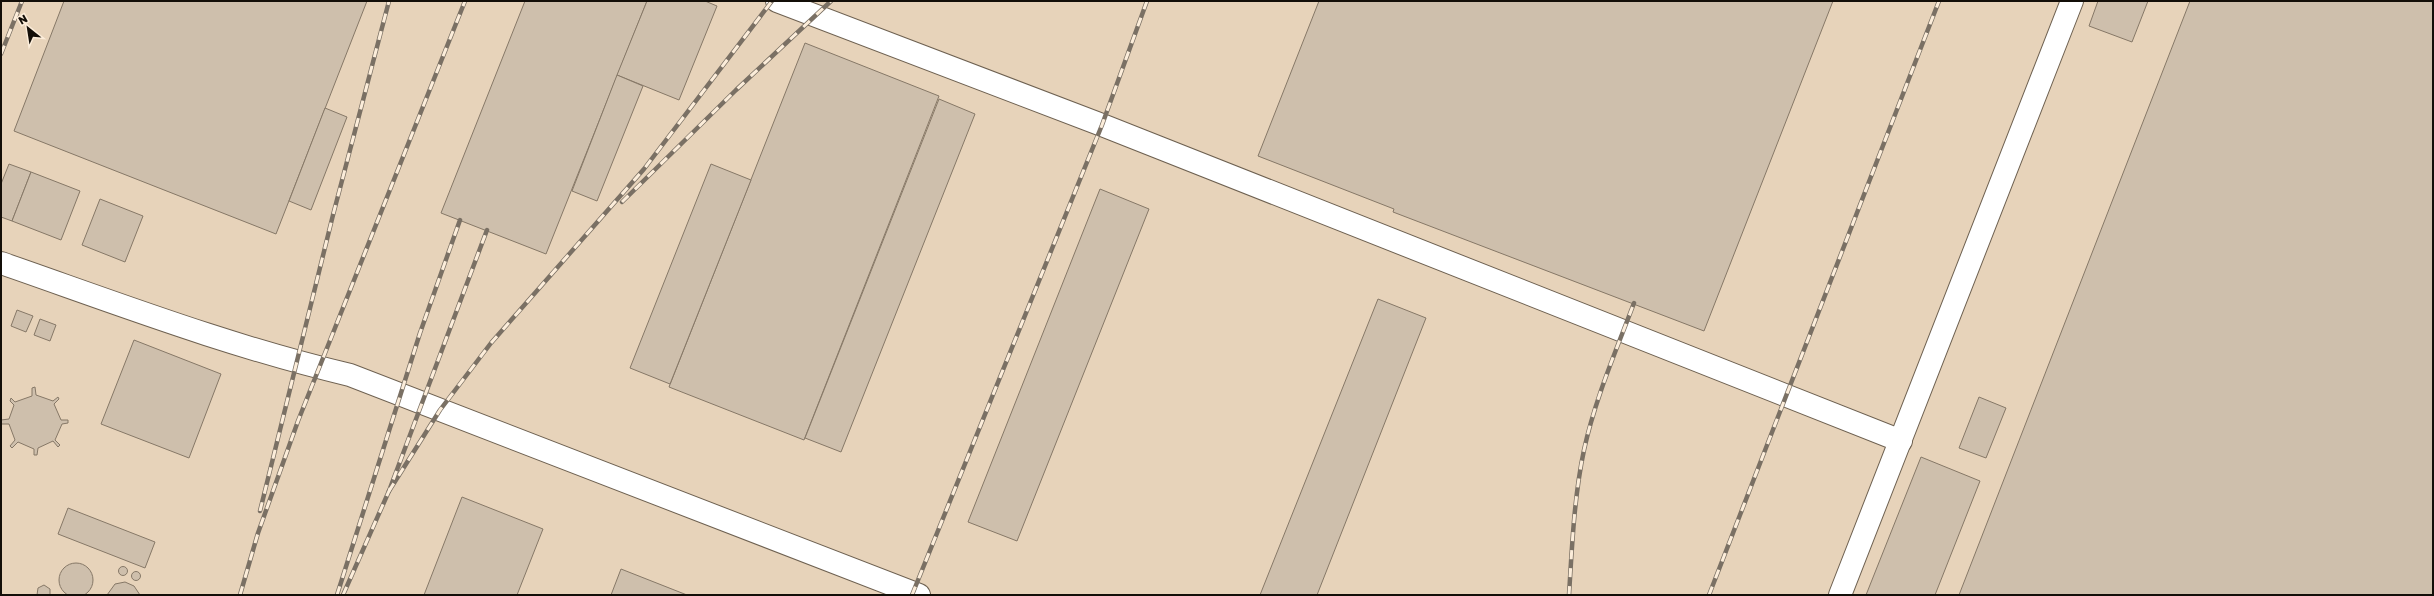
<svg xmlns="http://www.w3.org/2000/svg" width="2434" height="596" font-family="'Golos Text',sans-serif">
<style>
.built{fill:#e7d3ba}
.building{fill:#cebfac;stroke:#867867}
.lines{fill:none;stroke-linecap:round;stroke-linejoin:round}
.service-casing{stroke:#6e6151;stroke-width:24}
.service{stroke:#fff;stroke-width:22}
.rail-casing{stroke:#7a7064;stroke-width:4.5}
.rail{stroke:#fcedda;stroke-width:3;stroke-dasharray:9;stroke-linecap:butt}
</style>
<rect width="100%" height="100%" fill="#efdfcd"/>
<rect class="built" x="1" y="1" width="2432" height="594"/>
<g class="building">
<polygon points="64,1 367,1 276,234 14,131"/>
<polygon points="525,1 647,1 546,254 441,213"/>
<polygon points="647,1 705,1 717,6 679,100 617,75"/>
<polygon points="1319,1 1833,1 1704,331 1393,212 1394,209 1258,156"/>
<polygon points="2098,1 2148,1 2132,42 2089,26"/>
<polygon points="2190,1 2433,1 2433,595 1959,595"/>
<polygon points="805,43 939,96 804,440 669,387"/>
<polygon points="617,75 643,86 597,201 572,191"/>
<polygon points="939,99 975,114 841,452 805,438"/>
<polygon points="325,108 347,117 311,210 289,201"/>
<polygon points="9,164 31,172 12,221 1,217 1,184"/>
<polygon points="711,164 751,180 670,384 630,368"/>
<polygon points="31,172 80,191 61,240 12,221"/>
<polygon points="1100,189 1149,209 1017,541 968,522"/>
<polygon points="100,199 143,216 125,262 82,245"/>
<polygon points="1378,299 1426,318 1317,595 1260,595"/>
<polygon points="17,310 33,316 26,332 11,326"/>
<polygon points="40,319 56,325 50,341 34,335"/>
<polygon points="134,340 221,374 189,458 101,424"/>
<polygon points="35,387 36,395 53,401 58,397 59,399 54,404 61,420 68,420 68,423 62,424 55,440 60,445 58,447 53,441 38,448 37,455 34,455 34,449 18,442 12,448 10,446 15,440 9,424 1,424 1,420 9,419 14,405 10,401 11,398 15,402 32,396 32,388"/>
<polygon points="1979,397 2006,408 1986,458 1959,448"/>
<polygon points="1921,457 1980,481 1935,595 1866,595"/>
<polygon points="462,497 543,529 517,595 424,595"/>
<polygon points="68,508 155,542 145,568 58,534"/>
<circle cx="76" cy="580" r="17"/>
<circle cx="123" cy="571" r="4.5"/>
<polygon points="621,569 687,595 611,595"/>
<circle cx="136" cy="576" r="4.5"/>
<polygon points="125,582 134,586 140,595 107,595 115,584"/>
<polygon points="44,585 50,589 50,595 37,595 38,588"/>
</g>
<g class="lines">
<defs>
<g id="service">
<polyline points="777,1 1102,125 1901,441"/>
<path d="M 1,263 C 116,303 231,347 350,375 L 919,595"/>
<polyline points="1840,595 2072,1"/>
</g>
</defs>
<use href="#service" class="service-casing"/>
<use href="#service" class="service"/>
<defs>
<g id="rail">
<polyline points="1,54 22,1"/>
<polyline points="622,202 736,90 831,1"/>
<polyline points="389,491 440,410 491,343 644,169 772,1"/>
<polyline points="260,511 333,215 389,1"/>
<polyline points="240,595 258,533 298,421 465,1"/>
<polyline points="337,595 420,333 460,220"/>
<polyline points="343,595 389,491 487,230"/>
<polyline points="912,595 1102,125 1147,1"/>
<path d="M 1569,595 C 1572,547 1574,497 1584,450 C 1595,399 1616,351 1634,303"/>
<polyline points="1709,595 1939,1"/>
</g>
</defs>
<use href="#rail" class="rail-casing"/>
<use href="#rail" class="rail"/>
</g>
<rect width="2434" height="596" fill="none" stroke="#130e08" stroke-width="4"/>
<g transform="translate(28 28) rotate(330)" stroke="#fcedda" stroke-width="3" paint-order="stroke">
<path d="M0-3L7 15L0 10L-7 15Z" fill="#130e08"/>
<text y="-6" font-size="11" font-weight="bold" text-anchor="middle" fill="#130e08">N</text>
</g>
</svg>
